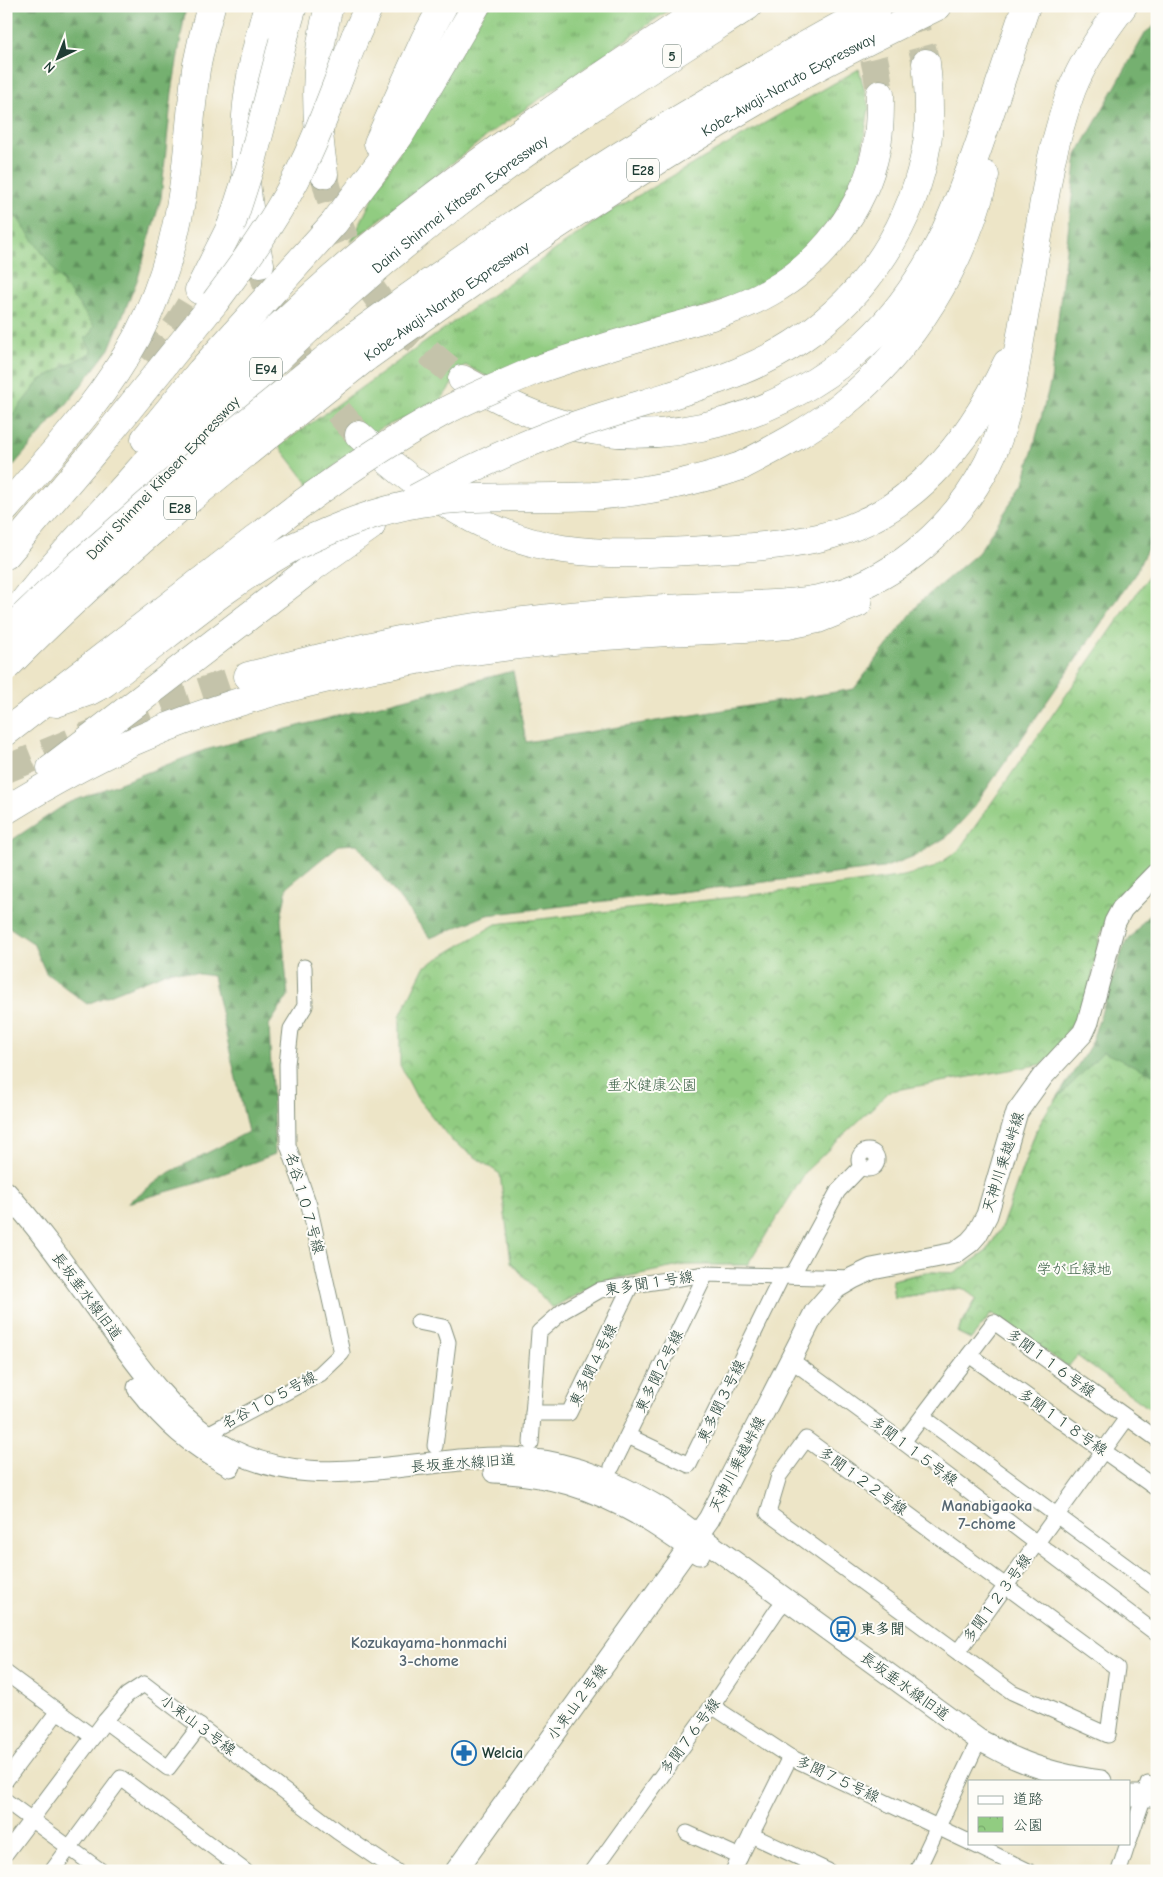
<svg xmlns="http://www.w3.org/2000/svg" width="1163" height="1877" font-family="'Comic Neue','Klee One',sans-serif">
<style>
.grass{fill:url(#grass-tufts);stroke:#58845a}
.forest{fill:url(#forest-firs);stroke:#4a7652}
.cemetery{fill:url(#cemetery-stones);stroke:#58845a}
.park{fill:url(#park-crowns);stroke:#58845a}
.lines{fill:none;stroke-linecap:round;stroke-linejoin:round}
.highway-tunnel{stroke:#c4c3aa;stroke-width:28;stroke-dasharray:28 14;stroke-linecap:butt}
.street-casing{stroke:#86917e;stroke-width:17}
.secondary-casing{stroke:#86917e;stroke-width:23}
.highway-casing{stroke:#86917e;stroke-width:29}
.street{stroke:#fff;stroke-width:15}
.secondary{stroke:#fff;stroke-width:21}
.highway{stroke:#fff;stroke-width:28}
.highway-bridge-casing{stroke:#86917e;stroke-width:29;stroke-linecap:butt}
.highway-bridge{stroke:#fff;stroke-width:28}
.labels{text-anchor:middle;dominant-baseline:central;stroke-width:4;stroke-linejoin:round;paint-order:stroke}
.shield{fill:#fdfcf7;stroke:#62766e;stroke-width:1}
.shield-label{font-size:14px;font-weight:bold;fill:#1f3d34}
.street-label{font-size:15px;fill:#1f3d34;stroke:#fdfcf7}
.park-label{font-size:15px;fill:#3c6147;stroke:#fdfcf7}
.poi-label{font-size:15px;font-weight:bold;fill:#1f3d34;stroke:#fdfcf7;text-anchor:start}
.neighbourhood-label{font-size:16px;font-weight:bold;fill:#566772;stroke:#fdfcf7}
</style>
<defs>
<pattern id="grass-tufts" width="24" height="20" patternUnits="userSpaceOnUse" patternTransform="scale(1.25)"><rect width="24" height="20" fill="#91cc81"/><path d="M3 7l-1-3M5 7V3M7 7l1-3M15 17l-1-3M17 17v-4M19 17l1-3" fill="none" stroke="#76a76a"/></pattern>
<pattern id="forest-firs" width="22" height="20" patternUnits="userSpaceOnUse" patternTransform="scale(1.25)"><rect width="22" height="20" fill="#74b06f"/><path d="M5 1l3.5 6h-7zM16 11l3.5 6h-7z" fill="#5f905c"/></pattern>
<pattern id="cemetery-stones" width="16" height="16" patternUnits="userSpaceOnUse" patternTransform="scale(1.25)"><rect width="16" height="16" fill="#91cc81"/><path d="M2 7V4a2 2 0 0 1 4 0v3zM10 15v-3a2 2 0 0 1 4 0v3z" fill="#76a76a"/></pattern>
<pattern id="park-crowns" width="20" height="18" patternUnits="userSpaceOnUse" patternTransform="scale(1.25)"><rect width="20" height="18" fill="#91cc81"/><path d="M2 6a3 3 0 1 1 6 0M12 15a3 3 0 1 1 6 0" fill="none" stroke="#76a76a"/></pattern>
</defs>
<rect width="100%" height="100%" fill="#fdfcf7"/>
<filter id="ink" filterUnits="userSpaceOnUse"><feTurbulence type="fractalNoise" baseFrequency=".02" numOctaves="2"/><feDisplacementMap in="SourceGraphic" scale="10" xChannelSelector="R" yChannelSelector="G"/><feConvolveMatrix kernelMatrix="1 2 1 2 8 2 1 2 1" color-interpolation-filters="sRGB"/></filter>
<filter id="wash" filterUnits="userSpaceOnUse"><feTurbulence type="fractalNoise" baseFrequency=".0096" numOctaves="4" result="noise"/><feDisplacementMap in="SourceGraphic" scale="20" xChannelSelector="R" yChannelSelector="G"/><feGaussianBlur stdDeviation="1.12" result="paint"/><feColorMatrix in="noise" values="0 0 0 0 0 0 0 0 0 0 0 0 0 0 0 0 0 1.4 0 .05"/><feComposite in="paint" operator="in"/></filter>
<g filter="url(#wash)">
<rect width="100%" height="100%" fill="#ede5c7"/>
<g class="grass">
<polygon points="488,6 675,6 496,129 351,242 377,189"/>
<polygon points="859,69 869,108 860,163 834,215 804,253 765,282 710,306 492,379 465,365 439,403 377,430 310,486 279,446 606,214"/>
</g>
<g class="forest">
<polygon points="6,6 186,6 172,92 161,198 138,278 109,349 70,400 6,474 6,417 15,412 40,380 92,352 11,209 6,210"/>
<polygon points="1157,24 1157,529 1135,574 972,810 948,836 917,855 883,868 487,915 430,938 357,844 339,845 287,887 281,919 288,996 269,1025 275,1154 201,1182 127,1203 170,1172 248,1132 213,976 172,970 87,1004 46,973 33,943 6,925 6,844 66,804 205,750 513,671 526,742 854,689 921,601 978,553 1024,483 1051,380 1077,155 1146,32"/>
<polygon points="1157,904 1157,1174 1150,1176 1157,1202 1157,1414 1111,1322 992,1313 971,1339 957,1332 977,1298 962,1288 894,1298 892,1280 929,1272 955,1273 987,1251 1002,1226 1036,1131 1090,1046 1124,946"/>
</g>
<polygon class="cemetery" points="11,209 94,326 89,336 85,338 92,352 40,380 15,412 6,417 6,210"/>
<g class="park">
<polygon points="1157,564 1157,860 1113,907 1100,936 1084,1015 1074,1037 1043,1064 890,1091 807,1170 747,1265 685,1265 600,1282 552,1308 511,1262 500,1174 452,1141 417,1098 400,1065 400,1016 424,967 496,924 849,884 904,876 933,868 958,851"/>
<polygon points="1103,1052 1157,1076 1157,1174 1150,1176 1157,1202 1157,1414 1077,1356 1068,1367 992,1313 971,1339 957,1332 977,1299 962,1288 894,1298 892,1280 929,1272 955,1273 987,1251 1002,1226 1036,1131 1050,1106"/>
</g>
</g>
<g filter="url(#ink)">
<g class="lines">
<g class="highway-tunnel">
<polyline points="911,6 926,63"/>
<path d="M 859,19 C 872,42 877,67 880,94"/>
<path d="M 324,174 C 347,269 384,321 462,379"/>
<path d="M 260,264 C 268,288 275,313 287,336 C 306,373 331,405 359,435"/>
<polyline points="150,363 179,323 199,290"/>
<polyline points="6,769 168,703 248,676"/>
</g>
<defs>
<g id="street">
<circle cx="868" cy="1160" r="9"/>
<polyline points="792,1276 838,1191 861,1167"/>
<polyline points="418,1322 443,1327 448,1342 435,1446"/>
<polyline points="969,1355 1157,1489"/>
<polyline points="791,1360 903,1442 1157,1634"/>
<polyline points="533,1413 569,1413 631,1285"/>
<polyline points="923,1417 1157,1589"/>
<polyline points="628,1436 689,1465 782,1276"/>
<polyline points="200,1438 320,1374 342,1353 309,1205 288,1145 287,1064 291,1029 305,1006 304,967"/>
<polygon points="806,1439 1117,1668 1108,1735 1012,1692 768,1513 779,1476"/>
<polyline points="903,1442 994,1322 1157,1439"/>
<polyline points="531,1443 539,1332 563,1311 600,1290 706,1274 853,1278"/>
<polyline points="612,1467 706,1274"/>
<polyline points="958,1652 1127,1418"/>
<polyline points="6,1673 93,1737"/>
<polyline points="712,1706 790,1757 969,1842"/>
<polyline points="105,1721 168,1768 200,1726"/>
<polyline points="6,1780 58,1711"/>
<polyline points="6,1801 101,1871"/>
<polyline points="687,1833 740,1857"/>
<polyline points="751,1835 828,1871"/>
<polyline points="1129,1841 1148,1784"/>
<polyline points="971,1843 1028,1871"/>
<polyline points="6,1853 105,1721 127,1695 144,1684 338,1832 396,1871"/>
<polyline points="52,1871 121,1778 245,1871"/>
<polyline points="593,1871 712,1706 777,1610 786,1600"/>
<polyline points="733,1871 790,1757"/>
<polyline points="917,1871 979,1740"/>
<polyline points="1119,1871 1128,1843"/>
</g>
<g id="secondary">
<path d="M 6,1192 C 47,1237 81,1289 117,1337 C 143,1372 169,1408 205,1434 C 305,1507 416,1450 526,1459 C 577,1463 619,1484 662,1509 L 979,1740 C 992,1746 1004,1754 1017,1759 C 1044,1771 1072,1777 1101,1781"/>
<path d="M 138,1388 C 167,1424 190,1444 230,1466"/>
<path d="M 494,1472 C 547,1474 592,1488 637,1514 C 659,1526 678,1541 699,1554"/>
<polyline points="1129,1796 1157,1796"/>
<polyline points="456,1871 709,1519 815,1312 836,1288 853,1278 872,1269 955,1253 970,1242 977,1234 987,1215 1017,1112 1043,1076 1083,1033 1088,1022 1115,922 1122,909 1157,873"/>
</g>
<g id="highway">
<polyline points="355,37 369,6"/>
<polyline points="283,41 293,6"/>
<polyline points="378,143 425,39 443,6"/>
<path d="M 324,174 C 315,115 313,64 329,6"/>
<path d="M 260,264 C 237,171 240,97 268,6"/>
<polyline points="199,290 231,226"/>
<path d="M 348,341 C 472,250 600,165 733,87 C 781,60 828,31 878,6"/>
<path id="s1" d="M 364,359 C 506,257 651,159 804,74 C 848,50 893,28 938,6"/>
<path d="M 536,370 C 579,355 622,342 666,329 C 702,319 737,311 770,292 C 822,263 864,209 876,150 C 880,132 880,113 880,94"/>
<path d="M 462,379 C 493,396 524,413 559,423 C 667,453 784,417 866,343 C 895,316 918,283 937,248 C 950,224 959,198 969,173 C 989,118 1007,62 1026,6"/>
<path d="M 669,396 C 714,382 762,366 801,339 C 868,294 914,223 927,143 C 931,117 929,90 926,63"/>
<path d="M 359,435 C 414,487 486,538 563,549 C 609,556 657,553 704,550 C 742,548 780,546 818,538 C 911,517 968,444 1007,363"/>
<polyline points="145,439 201,371 334,223 376,168 400,135 476,6"/>
<path d="M 741,466 C 776,448 811,430 842,405 C 913,348 964,263 985,175"/>
<path id="s2" d="M 147,492 C 245,387 348,285 464,198 C 555,129 652,68 748,6"/>
<path d="M 6,508 C 52,454 103,400 137,337 C 155,302 168,265 176,227 C 188,175 189,121 196,69 C 200,48 205,27 211,6"/>
<polyline points="6,555 97,448 215,302"/>
<path d="M 21,605 C 54,563 91,524 127,484 C 204,398 284,316 374,243 C 480,157 593,81 707,6"/>
<path d="M 248,676 C 296,664 343,652 390,642 C 450,629 510,622 570,616 C 623,611 676,608 729,606 C 764,604 801,605 835,595 C 901,576 957,524 988,463 C 1000,439 1006,413 1012,387 L 1051,161 C 1057,137 1063,113 1072,89 C 1084,59 1103,32 1123,6"/>
<path d="M 56,703 L 90,691 L 103,684 C 167,637 225,584 295,546"/>
<polyline points="6,732 297,507"/>
<polyline points="51,768 313,567 371,526"/>
<path d="M 6,810 C 47,785 88,762 132,742 C 271,680 433,652 584,638 C 652,631 720,631 788,625 L 818,619 L 858,603"/>
</g>
</defs>
<use href="#street" class="street-casing"/>
<use href="#secondary" class="secondary-casing"/>
<use href="#highway" class="highway-casing"/>
<use href="#street" class="street"/>
<use href="#secondary" class="secondary"/>
<use href="#highway" class="highway"/>
<defs>
<g id="highway-bridge">
<polyline points="231,226 253,158 283,41"/>
<path d="M 215,302 C 244,263 272,224 295,181 C 319,135 336,85 355,37"/>
<path d="M 416,498 C 463,472 512,449 562,430 C 597,417 633,407 669,396"/>
<path d="M 297,507 C 345,472 393,439 445,411 C 474,396 505,383 536,370"/>
<path d="M 295,546 C 334,528 376,510 420,503 C 479,494 535,499 593,496 C 645,492 692,483 741,466"/>
<polyline points="6,633 78,565 167,487 348,341"/>
<path d="M 6,667 C 116,555 241,456 364,359"/>
</g>
</defs>
<use href="#highway-bridge" class="highway-bridge-casing"/>
<use href="#highway-bridge" class="highway-bridge"/>
</g>
</g>
<defs>
<symbol id="bus-ring" viewBox="-11 -11 22 22"><circle r="9.5" fill="#fdfcf7" stroke="#1f6fb2" stroke-width="1.5"/><path d="M-5-6H5V4H4V6H2V4H-2V6H-4V4H-5ZM-3.5-4V0h7V-4ZM-3.5 1.2v1.5H-2V1.2ZM2 1.2v1.5H3.5V1.2Z" fill="#1f6fb2"/></symbol>
<symbol id="pharmacy-ring" viewBox="-11 -11 22 22"><circle r="9.5" fill="#fdfcf7" stroke="#1f6fb2" stroke-width="1.5"/><path d="M-2-6h4v4h4v4h-4v4h-4v-4h-4v-4h4Z" fill="#1f6fb2"/></symbol>
</defs>
<g fill-rule="evenodd">
<use href="#bus-ring" x="829" y="1615" width="28" height="28"/>
<use href="#pharmacy-ring" x="450" y="1739" width="28" height="28"/>
</g>
<g class="labels">
<g class="shield">
<rect x="663" y="44.5" width="18" height="23" rx="4"/>
<rect x="627" y="158.5" width="32" height="23" rx="4"/>
<rect x="250" y="357.5" width="32" height="23" rx="4"/>
<rect x="164" y="496.5" width="32" height="23" rx="4"/>
</g>
<g class="shield-label">
<text x="672" y="56">5</text>
<text x="643" y="170">E28</text>
<text x="266" y="369">E94</text>
<text x="180" y="508">E28</text>
</g>
<g class="street-label">
<text stroke="none"><textPath href="#s1" startOffset="506">Kobe-Awaji-Naruto Expressway</textPath></text>
<text stroke="none"><textPath href="#s2" startOffset="426">Daini Shinmei Kitasen Expressway</textPath></text>
<text stroke="none"><textPath href="#s1" startOffset="101">Kobe-Awaji-Naruto Expressway</textPath></text>
<text transform="translate(163 478) rotate(-47)">Daini Shinmei Kitasen Expressway</text>
<text transform="translate(1003 1162) rotate(-72)">天神川乗越峠線</text>
<text transform="translate(305 1203) rotate(74)">名谷１０７号線</text>
<text transform="translate(649 1283) rotate(-9)">東多聞１号線</text>
<text transform="translate(87 1296) rotate(53)">長坂垂水線旧道</text>
<text transform="translate(1051 1363) rotate(36)">多聞１１６号線</text>
<text transform="translate(593 1365) rotate(-64)">東多聞４号線</text>
<text transform="translate(659 1371) rotate(-64)">東多聞２号線</text>
<text transform="translate(269 1400) rotate(-28)">名谷１０５号線</text>
<text transform="translate(721 1401) rotate(-64)">東多聞３号線</text>
<text transform="translate(1063 1422) rotate(35)">多聞１１８号線</text>
<text transform="translate(914 1451) rotate(37)">多聞１１５号線</text>
<text transform="translate(463 1463) rotate(-4)">長坂垂水線旧道</text>
<text transform="translate(737 1464) rotate(-63)">天神川乗越峠線</text>
<text transform="translate(863 1481) rotate(36)">多聞１２２号線</text>
<text transform="translate(997 1598) rotate(-54)">多聞１２３号線</text>
<text transform="translate(905 1686) rotate(36)">長坂垂水線旧道</text>
<text transform="translate(577 1702) rotate(-54)">小束山２号線</text>
<text transform="translate(198 1725) rotate(37)">小束山３号線</text>
<text transform="translate(690 1736) rotate(-54)">多聞７６号線</text>
<text transform="translate(838 1779) rotate(25)">多聞７５号線</text>
</g>
<g class="park-label">
<text x="652" y="1085">垂水健康公園</text>
<text x="1074" y="1269">学が丘緑地</text>
</g>
<g class="poi-label">
<text x="860" y="1629">東多聞</text>
<text x="482" y="1753">Welcia</text>
</g>
<g class="neighbourhood-label">
<text x="987" y="1506">Manabigaoka<tspan x="987" dy="18">7-chome</tspan></text>
<text x="429" y="1643">Kozukayama-honmachi<tspan x="429" dy="18">3-chome</tspan></text>
</g>
</g>
<rect width="1163" height="1877" fill="none" stroke="#fdfcf7" stroke-width="25"/>
<rect x="968" y="1780" width="162" height="65" fill="#fdfcf7" stroke="#a4b0a9"/>
<rect x="978" y="1796" width="25" height="8" fill="#ffffff" stroke="#a4b0a9"/>
<text x="1013" y="1804" font-size="15" fill="#1f3d34">道路</text>
<rect x="978" y="1817" width="25" height="15" fill="url(#park-crowns)" stroke="#a4b0a9"/>
<text x="1013" y="1830" font-size="15" fill="#1f3d34">公園</text>
<g transform="translate(58 58) rotate(223)" stroke="#fdfcf7" stroke-width="4" paint-order="stroke">
<path d="M0-4L9 19L0 12L-9 19Z" fill="#1f3d34"/>
<text y="-8" font-size="14" font-weight="bold" text-anchor="middle" fill="#1f3d34">N</text>
</g>
</svg>
